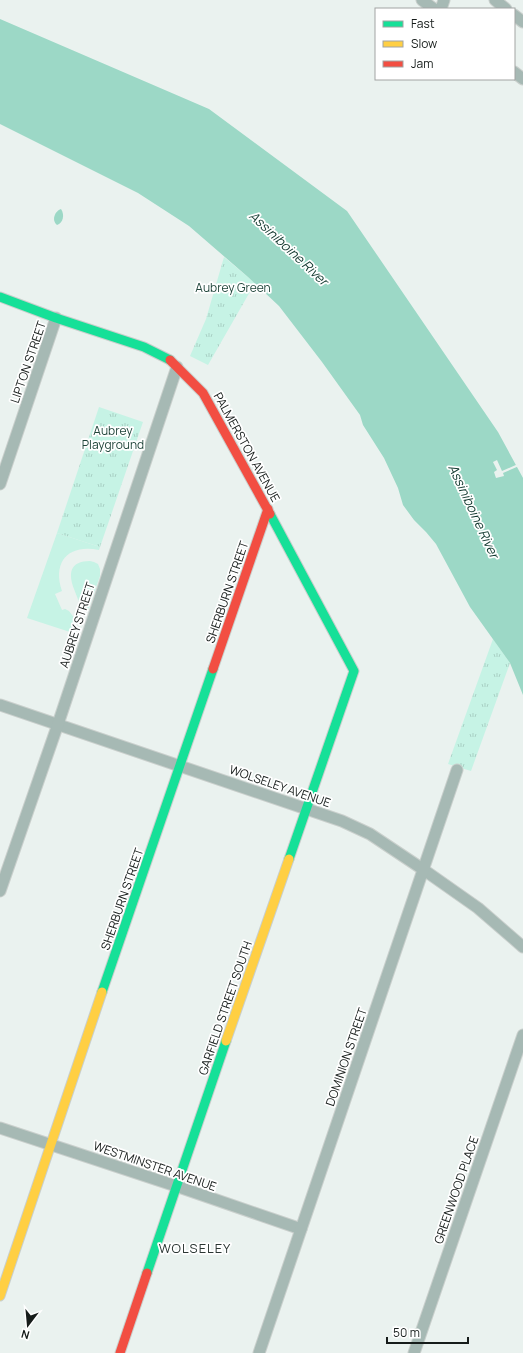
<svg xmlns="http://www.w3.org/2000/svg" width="523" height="1353" font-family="Manrope,sans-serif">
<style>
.grass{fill:#c6f3e5}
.park{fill:url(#park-tufts)}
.water{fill:#9cd8c6}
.pier{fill:#eaf2ef}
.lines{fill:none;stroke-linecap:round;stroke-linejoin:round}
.street-casing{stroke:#c9cfcc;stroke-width:13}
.fast-casing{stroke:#c9cfcc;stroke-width:11}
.slow-casing{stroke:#c9cfcc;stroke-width:11}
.jam-casing{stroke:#c9cfcc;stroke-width:11}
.street{stroke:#a6b9b4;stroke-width:11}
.fast{stroke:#16e098;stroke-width:9}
.slow{stroke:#ffcf43;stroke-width:9}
.jam{stroke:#f24e42;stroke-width:9}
.labels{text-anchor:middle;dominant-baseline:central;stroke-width:3.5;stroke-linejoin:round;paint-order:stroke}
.park-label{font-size:12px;fill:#20463b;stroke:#fff}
.street-label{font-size:12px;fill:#161c1a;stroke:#fff}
.water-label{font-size:13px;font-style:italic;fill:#11382e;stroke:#fff}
.neighbourhood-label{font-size:13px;letter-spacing:1px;fill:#2b3633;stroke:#fff}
</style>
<defs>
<pattern id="park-tufts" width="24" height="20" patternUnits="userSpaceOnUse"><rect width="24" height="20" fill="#c6f3e5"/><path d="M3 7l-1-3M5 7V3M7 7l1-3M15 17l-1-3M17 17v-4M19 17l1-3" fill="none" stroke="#a9d0c4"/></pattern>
</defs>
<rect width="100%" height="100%" fill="#eaf2ef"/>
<g class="grass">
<path d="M 57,533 L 100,547 L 99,550 C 69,544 52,561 62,591 L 55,594 L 62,610 L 65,609 L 69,611 L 75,619 L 70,632 L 27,618 Z"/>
<path d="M 90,561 L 94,562 L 98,564 L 100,569 L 100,576 L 89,608 L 87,611 C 80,606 77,597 74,589 C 68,573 70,561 90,561 Z"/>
</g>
<g class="park">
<polygon points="224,257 255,283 208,365 190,356 206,319"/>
<polygon points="99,407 143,422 100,547 57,533"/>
<polygon points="493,639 510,663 471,771 448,764"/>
</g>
<g class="water">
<polygon points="0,19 209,109 347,211 498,432 523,478 523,695 510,663 470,607 436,544 426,532 414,520 403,505 398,488 384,458 363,425 360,415 322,362 279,306 248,277 189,226 138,193 0,124"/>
<path d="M 61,209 C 65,215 63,223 57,225 C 51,220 55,211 61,209 Z"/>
</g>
<polygon class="pier" points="497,460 502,471 518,464 519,466 503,473 504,476 496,478 494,472 497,470 493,462"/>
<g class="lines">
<defs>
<g id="street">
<polyline points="422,0 434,9"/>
<polyline points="495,0 506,9"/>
<polyline points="441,9 444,0"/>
<polyline points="514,15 523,22"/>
<polyline points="514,72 523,79"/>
<polyline points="0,484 56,318"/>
<polyline points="0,705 342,821 370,834 424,870 478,908 523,947"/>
<polyline points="0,891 58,724 177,367"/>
<polyline points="0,1128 176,1186 301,1229"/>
<polyline points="259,1353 457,770"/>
<polyline points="414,1353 523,1035"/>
</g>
<g id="fast">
<polyline points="0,297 56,318 144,347 170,360"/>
<polyline points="270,514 354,671 289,859"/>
<polyline points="102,992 213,669"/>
<polyline points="147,1273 226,1041"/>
</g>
<g id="slow">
<polyline points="226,1041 289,859"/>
<polyline points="0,1296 102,992"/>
</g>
<g id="jam">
<polyline points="170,360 203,393 270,514"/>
<polyline points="213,669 268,509"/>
<polyline points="120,1353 147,1273"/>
</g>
</defs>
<use href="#street" class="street-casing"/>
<use href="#fast" class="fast-casing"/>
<use href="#slow" class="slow-casing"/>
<use href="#jam" class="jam-casing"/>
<use href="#street" class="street"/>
<use href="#fast" class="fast"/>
<use href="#slow" class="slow"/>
<use href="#jam" class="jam"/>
</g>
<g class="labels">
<g class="park-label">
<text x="233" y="287">Aubrey Green</text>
<text x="113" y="430">Aubrey<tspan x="113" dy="14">Playground</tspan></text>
</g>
<g class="street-label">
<text transform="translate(28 362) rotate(-71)">LIPTON STREET</text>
<text transform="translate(247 447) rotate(61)">PALMERSTON AVENUE</text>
<text transform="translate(227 592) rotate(-71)">SHERBURN STREET</text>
<text transform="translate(77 625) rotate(-72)">AUBREY STREET</text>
<text transform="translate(280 786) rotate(19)">WOLSELEY AVENUE</text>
<text transform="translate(122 899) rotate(-71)">SHERBURN STREET</text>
<text transform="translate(225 1008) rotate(-71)">GARFIELD STREET SOUTH</text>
<text transform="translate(346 1057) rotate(-71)">DOMINION STREET</text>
<text transform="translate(155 1166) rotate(19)">WESTMINSTER AVENUE</text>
<text transform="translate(456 1190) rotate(-71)">GREENWOOD PLACE</text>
</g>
<g class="water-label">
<text transform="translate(289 248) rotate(43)">Assiniboine River</text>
<text transform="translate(474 511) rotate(65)">Assiniboine River</text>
</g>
<g class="neighbourhood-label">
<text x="195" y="1248">WOLSELEY</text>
</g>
</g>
<rect x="375" y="8" width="140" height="72" fill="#ffffff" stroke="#a2a4a3"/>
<rect x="383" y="21" width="20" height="6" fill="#16e098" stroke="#a2a4a3"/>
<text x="411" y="28" font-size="12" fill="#161c1a">Fast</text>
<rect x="383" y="41" width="20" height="6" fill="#ffcf43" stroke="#a2a4a3"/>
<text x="411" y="48" font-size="12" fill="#161c1a">Slow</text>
<rect x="383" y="61" width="20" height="6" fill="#f24e42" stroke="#a2a4a3"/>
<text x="411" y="68" font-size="12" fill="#161c1a">Jam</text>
<g transform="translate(28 1325) rotate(196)" stroke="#ffffff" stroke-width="3" paint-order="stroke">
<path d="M0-3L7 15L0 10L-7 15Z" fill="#161c1a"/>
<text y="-6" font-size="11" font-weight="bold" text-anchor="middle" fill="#161c1a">N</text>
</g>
<path d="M387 1337v6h81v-6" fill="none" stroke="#161c1a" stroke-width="2"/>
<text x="393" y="1337" font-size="12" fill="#161c1a" stroke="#ffffff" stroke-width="3" paint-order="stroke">50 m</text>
</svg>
